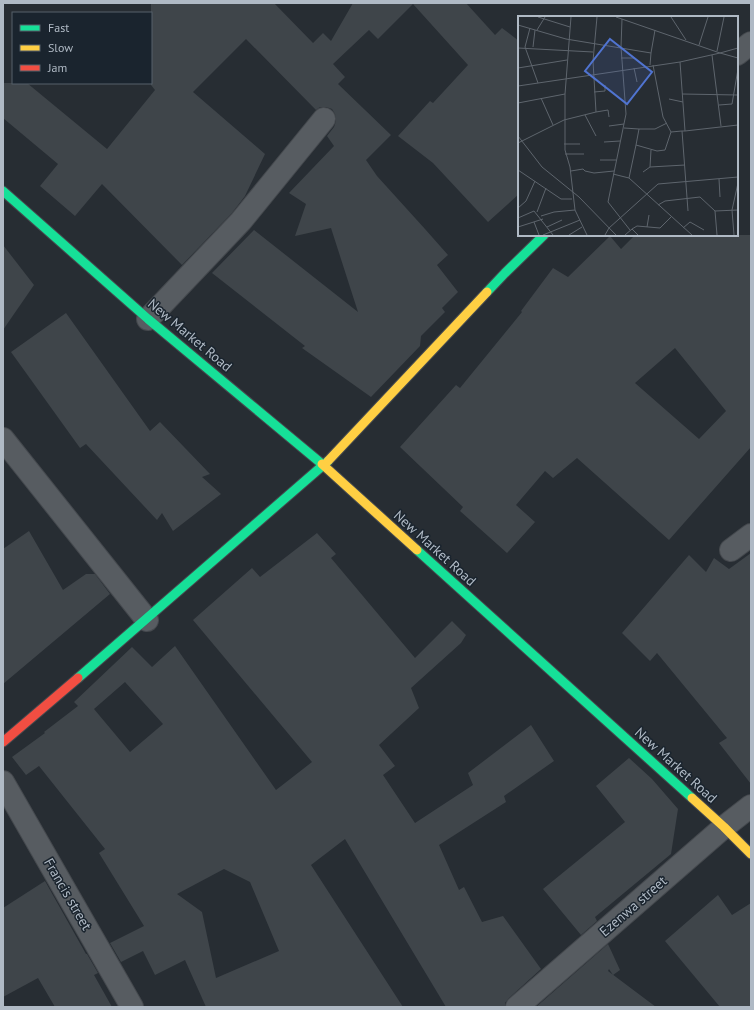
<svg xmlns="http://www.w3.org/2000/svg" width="754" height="1010" font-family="'PT Sans',sans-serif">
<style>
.building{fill:#3f454a;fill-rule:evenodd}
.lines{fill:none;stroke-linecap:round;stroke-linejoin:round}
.street-casing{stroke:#45494e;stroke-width:24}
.fast-casing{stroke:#45494e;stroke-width:11}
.slow-casing{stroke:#45494e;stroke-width:11}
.jam-casing{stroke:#45494e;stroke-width:11}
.street{stroke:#575c61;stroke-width:22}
.fast{stroke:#16e098;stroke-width:9}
.slow{stroke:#ffcf43;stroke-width:9}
.jam{stroke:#f24e42;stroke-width:9}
.labels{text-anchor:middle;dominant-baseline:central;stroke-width:3;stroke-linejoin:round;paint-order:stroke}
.street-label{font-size:14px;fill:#b0bac5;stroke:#1a242e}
.inset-road{fill:none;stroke:#5e656d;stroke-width:1}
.view{fill:#5074d1;fill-opacity:0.15;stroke:#5074d1;stroke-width:2}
.inset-edge{fill:none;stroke:#b0bac5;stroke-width:2}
</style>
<rect width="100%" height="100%" fill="#272d33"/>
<g class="building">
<polygon points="151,3 274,3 313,43 323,33 331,41 353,3 466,3 495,35 502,28 519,41 519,194 488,222 433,163 398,136 430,101 433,103 468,65 413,4 378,39 369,30 333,64 345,77 338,84 391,135 366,160 377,176 425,229 448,255 437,265 458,292 442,308 445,312 421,336 420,346 371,397 302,348 305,346 212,273 254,230 358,312 331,228 295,236 306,204 289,193 334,146 327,136 334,127 336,121 335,114 332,109 326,107 320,107 316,110 246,39 193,92 265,154 245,196 232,213 182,265 102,184 75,216 40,186 58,164 3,118 3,83 27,83 107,149 155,90 151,85"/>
<path d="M 635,235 L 751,235 L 751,447 L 669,540 L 577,458 L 553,478 L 545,471 L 516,505 L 535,522 L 507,553 L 460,511 L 463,507 L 400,447 L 456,385 L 460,388 L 522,312 L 521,311 L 553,268 L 568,277 L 610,236 L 621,249 ZM 675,348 L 726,411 L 699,439 L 635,383 Z"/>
<polygon points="3,245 34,285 3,330"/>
<polygon points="66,313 150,431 160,422 210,474 202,477 221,494 173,531 162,513 157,520 86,444 80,448 11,352"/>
<polygon points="29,531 63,590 86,574 95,574 110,594 3,684 3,549"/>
<path d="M 317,533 L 336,554 L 331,558 L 415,658 L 452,621 L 466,635 L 461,643 L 411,688 L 419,708 L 379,745 L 395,766 L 383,775 L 415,823 L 473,785 L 468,773 L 531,725 L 554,761 L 504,796 L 506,802 L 439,845 L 459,890 L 464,887 L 482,922 L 503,916 L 541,969 L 509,998 L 505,1003 L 505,1007 L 446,1007 L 345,839 L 311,865 L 403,1007 L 206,1007 L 185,960 L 155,975 L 143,951 L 121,962 L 110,943 L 144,926 L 99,853 L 105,849 L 39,766 L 26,775 L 12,757 L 45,733 L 44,732 L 78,706 L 74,702 L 132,647 L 152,667 L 175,646 L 276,790 L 312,762 L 193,620 L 252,568 L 260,577 ZM 125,682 L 163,724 L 130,752 L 94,709 ZM 224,869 L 250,882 L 279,951 L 216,978 L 202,912 L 177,894 Z"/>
<polygon points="751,553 751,784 719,743 727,738 657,653 650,661 622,633 689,555 706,572 714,558 729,569"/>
<polygon points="629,758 652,779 678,809 671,854 595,917 597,921 581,935 543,889 625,822 596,786"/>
<polygon points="45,881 86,954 87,954 98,973 94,975 112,1007 55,1007 38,978 3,997 3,908"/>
<polygon points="718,895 732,915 751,903 751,1007 720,1007 665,941"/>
<polygon points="608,944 620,970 613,975 609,969 608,971 656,1007 536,1007"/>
</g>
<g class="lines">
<defs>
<g id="street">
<polyline points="737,54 751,43"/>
<polyline points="148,319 241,221 324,119"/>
<polyline points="3,439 147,620"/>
<polyline points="731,550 751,535"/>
<polyline points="3,782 132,1007"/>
<polyline points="517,1007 724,827 751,806"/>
</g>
<g id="fast">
<polyline points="3,191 148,319 322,464"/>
<polyline points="487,292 505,273 544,235"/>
<polyline points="417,550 692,798"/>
<polyline points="78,678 328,461"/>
</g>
<g id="slow">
<polyline points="328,461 487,292"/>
<polyline points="322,464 417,550"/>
<polyline points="692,798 724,827 751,854"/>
</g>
<polyline id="jam" points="3,742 78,678"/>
</defs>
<use href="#street" class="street-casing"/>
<use href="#fast" class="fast-casing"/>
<use href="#slow" class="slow-casing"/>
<use href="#jam" class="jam-casing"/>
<use href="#street" class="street"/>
<use href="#fast" class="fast"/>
<use href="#slow" class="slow"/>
<use href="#jam" class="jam"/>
</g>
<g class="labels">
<g class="street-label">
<text transform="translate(190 335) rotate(40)">New Market Road</text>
<text transform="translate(435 548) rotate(42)">New Market Road</text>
<text transform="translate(676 765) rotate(42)">New Market Road</text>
<text transform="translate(68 894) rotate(60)">Francis street</text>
<text transform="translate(633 906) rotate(-41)">Ezenwa street</text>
</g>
</g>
<g transform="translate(518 16)">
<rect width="220" height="220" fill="#272d33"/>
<path class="inset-road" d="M 20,1 L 52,11M 53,1 L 47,78 L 47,134 L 52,151 L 57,194 L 69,219M 98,1 L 202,37 L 220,32M 153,1 L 168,24M 104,3 L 103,31 L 108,98 L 90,186 L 112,214M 0,9 L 48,23 L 133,37 L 132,49M 12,12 L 7,31 L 20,67M 19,14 L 27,1M 181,29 L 190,1M 15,31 L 17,14M 0,32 L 75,36M 199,35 L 206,1M 133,37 L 137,14M 194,39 L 203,110M 103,42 L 117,42M 162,46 L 167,115 L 220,109M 135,49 L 145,101 L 153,116 L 164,115M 0,52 L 49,44M 116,52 L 119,66M 0,70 L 162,46 L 202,37 L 220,42M 76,76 L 87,75 L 87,69M 164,78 L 220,79M 23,82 L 35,109M 151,83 L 165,86M 0,87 L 47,78M 201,89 L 214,88 L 220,53M 78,96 L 90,94 L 91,101M 67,99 L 78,120M 91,110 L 106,108M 106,112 L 121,113 L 118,129 L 139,135 L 147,134 L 153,116M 121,113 L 137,113 L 149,107M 167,115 L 164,115 L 170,195M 0,120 L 24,151 L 61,181 L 98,219M 86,126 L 102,125M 0,127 L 46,104 L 78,96 L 75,45 L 79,1M 46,128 L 62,128M 47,138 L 66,138M 82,144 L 98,144M 132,151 L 133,134M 0,154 L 43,183 L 54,183M 53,155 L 65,153 L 67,155 L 76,157 L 96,155M 125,156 L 132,151 L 167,149M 95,158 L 111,162 L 174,219M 111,162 L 118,129M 201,163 L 202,181M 140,189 L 147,185 L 182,181 L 197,195 L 220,194M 0,192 L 8,185 L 17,165M 197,195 L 199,219M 19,196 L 28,172M 23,200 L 36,196 L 57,194M 0,202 L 16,195 L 35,219M 16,206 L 21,219M 0,211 L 25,203M 29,211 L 44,204M 129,211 L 131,199M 165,212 L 172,206 L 186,214M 114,213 L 119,210 L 142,212 L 153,201M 25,219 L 62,204M 51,219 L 64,211M 87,219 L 91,212 L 140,168 L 220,161M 107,219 L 114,213 L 120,219M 216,219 L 214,194 L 220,167"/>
<path class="view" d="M 92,23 L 134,56 L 109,88 L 67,55 Z"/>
<rect width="220" height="220" class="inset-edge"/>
</g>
<rect width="754" height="1010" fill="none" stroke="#b0bac5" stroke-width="8"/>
<rect x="12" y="12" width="140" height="72" fill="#1a242e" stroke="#56606a"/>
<rect x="20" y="25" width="20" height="6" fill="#16e098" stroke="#56606a"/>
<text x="48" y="32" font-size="12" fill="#b0bac5">Fast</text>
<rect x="20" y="45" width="20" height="6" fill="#ffcf43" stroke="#56606a"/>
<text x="48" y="52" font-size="12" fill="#b0bac5">Slow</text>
<rect x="20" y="65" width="20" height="6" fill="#f24e42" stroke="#56606a"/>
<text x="48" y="72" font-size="12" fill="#b0bac5">Jam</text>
</svg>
